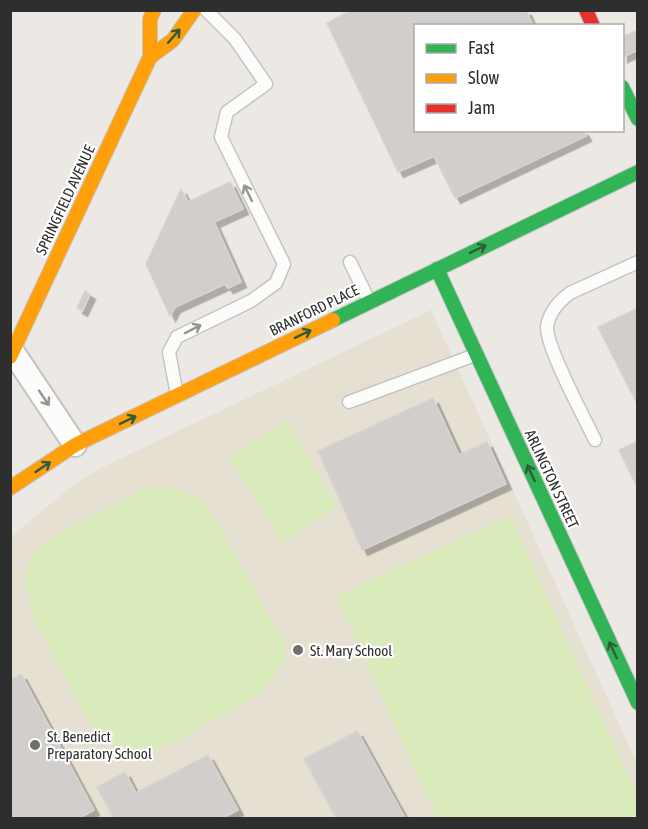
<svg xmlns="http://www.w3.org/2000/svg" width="648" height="829" font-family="'Asap Condensed',sans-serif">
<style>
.education{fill:#e6e0d3}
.pitch{fill:#d9eabb}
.building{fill:#d1cecb;stroke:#d7d4d0;stroke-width:1.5;filter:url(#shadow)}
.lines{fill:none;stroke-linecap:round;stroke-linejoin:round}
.lane-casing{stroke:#c5c4c5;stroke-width:15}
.street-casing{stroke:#c5c4c5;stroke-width:26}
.fast-casing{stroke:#c5c4c5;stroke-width:16}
.slow-casing{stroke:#c5c4c5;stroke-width:16}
.jam-casing{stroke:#c5c4c5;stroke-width:16}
.lane{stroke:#fcfcfb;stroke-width:12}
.street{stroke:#fcfcfb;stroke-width:22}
.fast{stroke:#30b455;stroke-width:14}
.slow{stroke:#ff9f0a;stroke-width:14}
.jam{stroke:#e5322d;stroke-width:14}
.oneway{stroke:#2f5d3c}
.oneway2{stroke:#959594}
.poi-dot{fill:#706f6e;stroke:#fff;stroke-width:2}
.labels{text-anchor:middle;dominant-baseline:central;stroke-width:4.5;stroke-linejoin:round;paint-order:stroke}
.street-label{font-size:15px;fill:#2e2e2e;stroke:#fff}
.poi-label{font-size:15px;fill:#2e2e2e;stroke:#fff;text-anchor:start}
</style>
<defs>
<filter id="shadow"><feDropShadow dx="5.5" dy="5.5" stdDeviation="0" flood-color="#0004"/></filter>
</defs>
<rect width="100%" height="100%" fill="#ece8e4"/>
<polygon class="education" points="431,310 637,763 637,818 11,818 11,537 74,484 107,465"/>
<g class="pitch">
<polygon points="287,421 337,506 282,543 230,457"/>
<polygon points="172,487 205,501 286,647 284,661 272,680 258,695 175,742 149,752 123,750 103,738 87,719 34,619 24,577 32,554 47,540 145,488"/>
<polygon points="510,516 637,796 637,818 437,818 336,596"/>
</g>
<g class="building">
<polygon points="352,10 526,10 533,26 416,26 416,130 583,130 586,136 455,198 434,156 398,172 327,23"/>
<polygon points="638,30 638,50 622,57 622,37"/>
<polygon points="230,182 243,209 214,222 241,282 228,288 225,284 175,307 170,316 146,264 181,189 188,202"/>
<polygon points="85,291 90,294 82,311 77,308"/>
<polygon points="638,308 638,406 598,327"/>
<polygon points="433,398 459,455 487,442 506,484 362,550 318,451"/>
<polygon points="638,441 638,489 619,450"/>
<polygon points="21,674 94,810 79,818 10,818 10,680"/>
<polygon points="357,731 405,818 336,818 304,759"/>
<polygon points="208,755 238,810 222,818 114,818 97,787 125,772 136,793"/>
</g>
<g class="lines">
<defs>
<g id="lane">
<polyline points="350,262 369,301"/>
<polyline points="177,395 169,352 177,337 251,301 276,283 284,264 221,137 227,112 266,84 235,39 206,10"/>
<polyline points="349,402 475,355"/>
<path d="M 595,440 C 585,419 546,347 547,327 C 549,312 558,302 570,293 L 638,262"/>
</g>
<polyline id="street" points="13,352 75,445"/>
<g id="fast">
<polyline points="622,87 638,119"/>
<polyline points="437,269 638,703"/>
<polyline points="333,320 638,172"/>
</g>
<g id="slow">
<polyline points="150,57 173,40 194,10"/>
<polyline points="10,357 150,57 150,19 154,10"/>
<polyline points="10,488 75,445 333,320"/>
</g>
<polyline id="jam" points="586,10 593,26"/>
</defs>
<use href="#lane" class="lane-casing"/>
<use href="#street" class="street-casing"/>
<use href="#fast" class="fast-casing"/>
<use href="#slow" class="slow-casing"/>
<use href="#jam" class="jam-casing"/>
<use href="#lane" class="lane"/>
<use href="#street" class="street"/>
<use href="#fast" class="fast"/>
<use href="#slow" class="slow"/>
<use href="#jam" class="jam"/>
</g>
<defs><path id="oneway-shaft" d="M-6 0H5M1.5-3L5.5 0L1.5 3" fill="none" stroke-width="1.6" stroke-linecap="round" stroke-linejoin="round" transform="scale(1.5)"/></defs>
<g class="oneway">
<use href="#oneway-shaft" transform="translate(174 36) rotate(-49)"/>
<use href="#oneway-shaft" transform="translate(478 249) rotate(-26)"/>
<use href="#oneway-shaft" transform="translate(303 334) rotate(-26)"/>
<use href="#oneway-shaft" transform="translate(128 420) rotate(-26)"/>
<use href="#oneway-shaft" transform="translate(43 467) rotate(-34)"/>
<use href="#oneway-shaft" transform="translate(531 473) rotate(-115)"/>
<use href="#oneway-shaft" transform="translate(613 650) rotate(-115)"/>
</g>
<g class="oneway2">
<use href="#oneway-shaft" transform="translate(248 193) rotate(-116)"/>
<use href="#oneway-shaft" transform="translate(193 329) rotate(-27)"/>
<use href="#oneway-shaft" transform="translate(44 398) rotate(56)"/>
</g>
<g class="poi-dot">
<circle cx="298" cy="650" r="6"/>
<circle cx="35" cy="745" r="6"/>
</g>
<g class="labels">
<g class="street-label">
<text transform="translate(65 200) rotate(-65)">SPRINGFIELD AVENUE</text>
<text transform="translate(314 310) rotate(-26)">BRANFORD PLACE</text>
<text transform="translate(552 479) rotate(65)">ARLINGTON STREET</text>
</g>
<g class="poi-label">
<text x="310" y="650">St. Mary School</text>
<text x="47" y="736">St. Benedict<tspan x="47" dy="17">Preparatory School</tspan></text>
</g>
</g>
<rect width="648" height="829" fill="none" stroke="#2e2e2e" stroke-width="24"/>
<rect x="414" y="24" width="210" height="108" fill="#ffffff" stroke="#ababab" stroke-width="1.5"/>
<rect x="426" y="44" width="30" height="9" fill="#30b455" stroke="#ababab" stroke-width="1.5"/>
<text x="468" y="54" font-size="18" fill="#2e2e2e">Fast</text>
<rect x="426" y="74" width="30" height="9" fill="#ff9f0a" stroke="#ababab" stroke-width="1.5"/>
<text x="468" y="84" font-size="18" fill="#2e2e2e">Slow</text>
<rect x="426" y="104" width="30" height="9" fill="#e5322d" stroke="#ababab" stroke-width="1.5"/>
<text x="468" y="114" font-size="18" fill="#2e2e2e">Jam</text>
</svg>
